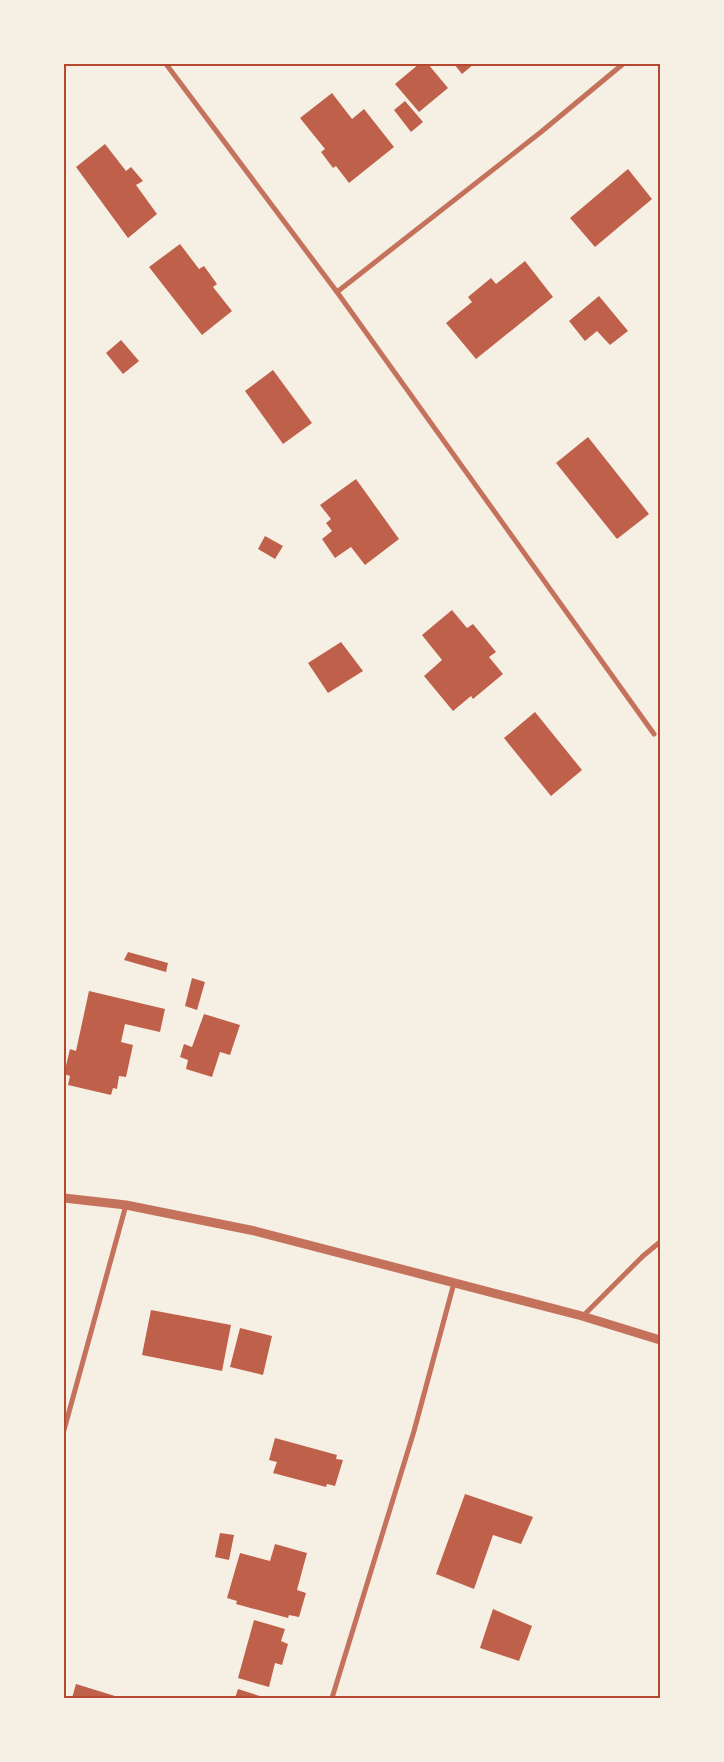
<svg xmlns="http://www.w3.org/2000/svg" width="724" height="1762" font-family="'Exo 2',sans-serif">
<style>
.building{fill:#bf614a}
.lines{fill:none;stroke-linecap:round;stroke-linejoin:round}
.minor{stroke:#c5725c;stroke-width:5}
.tertiary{stroke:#c5725c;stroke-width:9}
.neatline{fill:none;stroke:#b5482f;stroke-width:2}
</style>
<rect width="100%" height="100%" fill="#f6efe4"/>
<g class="building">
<polygon points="419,64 428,64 448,88 419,112 395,84"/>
<polygon points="454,64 474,64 462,74"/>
<polygon points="332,93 352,119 364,109 394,147 349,183 336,166 333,168 321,152 325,149 300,118"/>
<polygon points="405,101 423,122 411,132 394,110"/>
<polygon points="105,144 126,171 131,167 143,181 136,185 157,214 128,238 76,167"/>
<polygon points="628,169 652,199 595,247 570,218"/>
<polygon points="180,244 199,269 204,266 217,284 213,287 232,311 202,335 149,267"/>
<polygon points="525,261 553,297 476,359 446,323 472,302 468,297 491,278 496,284"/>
<polygon points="599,296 628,331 610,345 597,331 585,341 569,321"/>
<polygon points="121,340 139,361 123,374 106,353"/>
<polygon points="273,370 312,423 283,444 245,391"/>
<polygon points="588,437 649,514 617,539 556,463"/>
<polygon points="356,479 399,539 365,565 351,547 335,558 322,539 332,531 326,523 331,519 320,505"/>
<polygon points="265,536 283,546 275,559 258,549"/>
<polygon points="452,610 467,628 473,624 496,652 489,657 503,674 473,699 471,696 453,711 424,676 442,660 422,635"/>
<polygon points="341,642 363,671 328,693 308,663"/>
<polygon points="535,712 582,770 551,796 504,738"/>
<polygon points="128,952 168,963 166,972 124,960"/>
<polygon points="192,978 205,982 197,1010 185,1006"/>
<polygon points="89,991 165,1009 160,1032 125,1024 121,1042 133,1045 126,1077 119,1076 117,1089 113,1088 111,1095 68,1085 70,1076 64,1074 70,1049 76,1051"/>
<polygon points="204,1014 240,1025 230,1055 220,1052 212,1077 186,1069 188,1060 180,1057 184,1044 192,1047"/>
<polygon points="151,1310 231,1325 222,1371 142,1355"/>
<polygon points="240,1328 272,1336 263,1375 230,1367"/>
<polygon points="275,1438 337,1455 336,1459 343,1460 335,1486 327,1484 326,1487 273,1473 277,1462 269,1460"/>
<polygon points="465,1494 533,1517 521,1544 493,1535 474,1589 436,1574"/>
<polygon points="220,1533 234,1535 229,1560 215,1557"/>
<polygon points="275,1544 307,1553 297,1590 306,1593 299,1617 289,1615 288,1618 236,1604 237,1601 227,1598 240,1553 270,1561"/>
<polygon points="493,1609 532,1626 519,1661 480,1648"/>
<polygon points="254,1620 285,1629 281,1641 288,1644 282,1665 275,1663 269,1687 238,1678"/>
<polygon points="76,1684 115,1696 115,1698 72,1698"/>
<polygon points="238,1689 266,1698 235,1698"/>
</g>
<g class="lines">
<g class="minor">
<polyline points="166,64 337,292 654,734"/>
<polyline points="337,292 541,132 623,64"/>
<polyline points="583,1316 643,1256 660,1242"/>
<polyline points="64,1430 126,1205"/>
<polyline points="332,1698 414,1431 454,1283"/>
</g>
<polyline class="tertiary" points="64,1198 126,1205 255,1231 582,1316 660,1340"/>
</g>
<rect width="724" height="1762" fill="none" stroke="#f6efe4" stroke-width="130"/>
<rect x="65" y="65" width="594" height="1632" class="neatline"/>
</svg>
